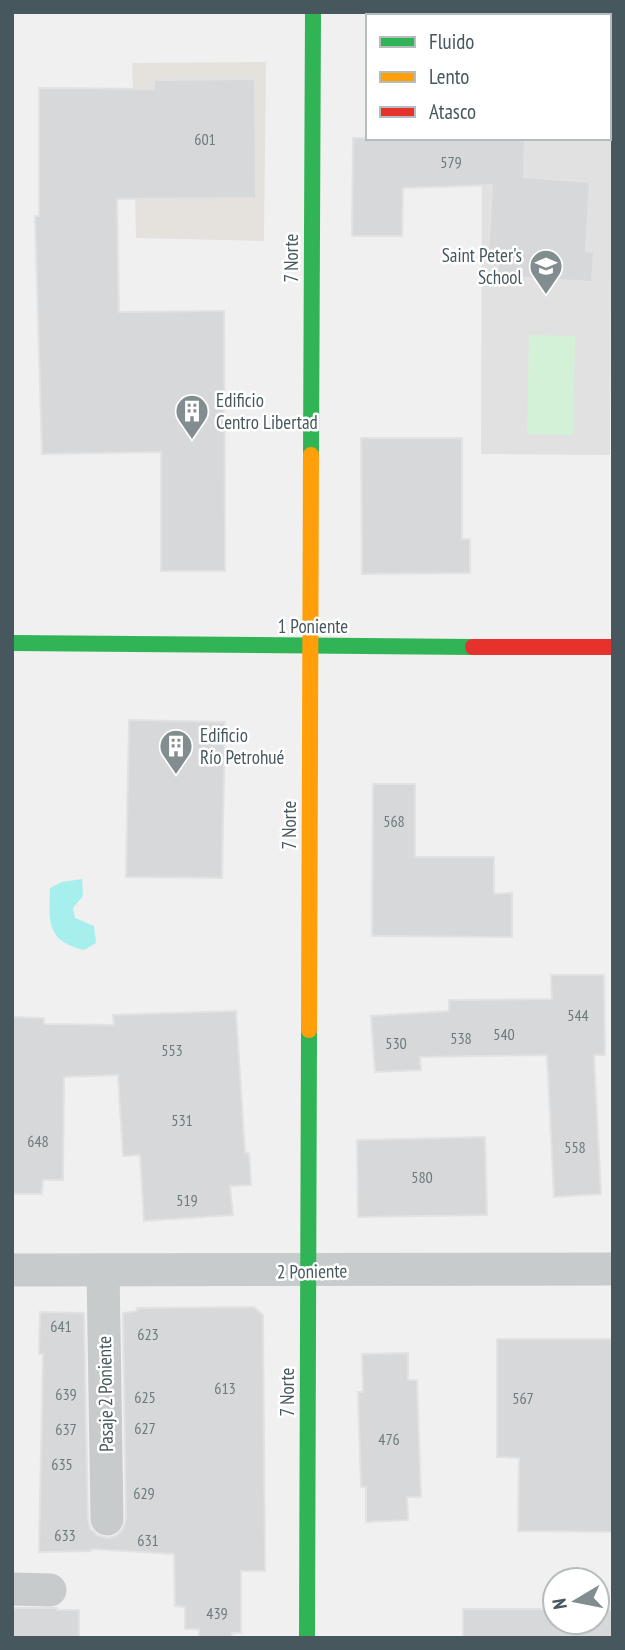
<svg xmlns="http://www.w3.org/2000/svg" width="625" height="1650" font-family="'PT Sans Narrow',sans-serif">
<style>
.commercial{fill:#e5e2de}
.education{fill:#e2e1e2}
.green{fill:#d3f1d7}
.water{fill:#a6efec}
.building{fill:#d6d8d9;stroke:#e2e2e3;stroke-width:2}
.lines{fill:none;stroke-linecap:round;stroke-linejoin:round}
.street{stroke:#c7cbcc;stroke-width:33}
.fast{stroke:#30b455;stroke-width:16}
.slow{stroke:#ff9f0a;stroke-width:16}
.jam{stroke:#e5322d;stroke-width:16}
.labels{text-anchor:middle;dominant-baseline:central;stroke-width:5;stroke-linejoin:round;paint-order:stroke}
.number-label{font-size:16px;fill:#6c797d}
.poi-label{font-size:19px;fill:#46585d;stroke:#fff;text-anchor:start}
.street-label{font-size:19px;fill:#46585d;stroke:#fff}
</style>
<rect width="100%" height="100%" fill="#f0f0f0"/>
<polygon class="commercial" points="266,62 264,241 136,238 132,63"/>
<polygon class="education" points="609,62 612,62 610,455 481,454 482,138 609,138"/>
<polygon class="green" points="529,335 575,336 573,435 527,434"/>
<path class="water" d="M 82,879 L 83,896 L 73,908 L 75,918 L 94,926 L 96,943 L 84,950 C 46,941 49,922 50,888 L 62,882 Z"/>
<g class="building">
<polygon points="255,79 256,198 117,199 119,312 224,311 225,571 161,571 161,452 42,454 35,216 39,216 39,88 154,89 154,80"/>
<polygon points="353,138 525,138 524,177 590,182 586,251 594,252 592,282 497,276 499,256 488,256 492,185 403,188 402,236 352,236"/>
<polygon points="361,438 462,438 462,539 470,539 470,573 362,574"/>
<polygon points="129,720 225,722 222,878 126,877"/>
<polygon points="373,784 415,784 415,857 494,857 494,894 512,893 512,937 372,936"/>
<polygon points="551,975 604,975 605,1055 594,1055 601,1194 554,1197 547,1055 420,1057 421,1070 375,1072 371,1016 449,1011 449,1000 552,999"/>
<polygon points="236,1011 245,1153 249,1153 251,1185 230,1186 233,1215 144,1221 140,1155 123,1156 118,1075 64,1077 63,1180 43,1180 42,1194 12,1194 12,1017 44,1018 44,1024 114,1025 113,1015"/>
<polygon points="485,1137 487,1215 358,1217 357,1140"/>
<polygon points="254,1307 263,1315 265,1571 241,1571 241,1633 232,1633 232,1638 199,1638 199,1629 185,1629 185,1607 175,1606 174,1554 91,1549 91,1551 39,1552 43,1354 39,1354 40,1312 84,1313 88,1519 90,1528 97,1535 108,1538 116,1536 123,1529 126,1519 123,1313 137,1311 137,1308"/>
<polygon points="497,1339 613,1339 613,1532 518,1531 519,1458 497,1457"/>
<polygon points="408,1353 408,1380 417,1380 421,1497 407,1497 408,1520 366,1522 366,1487 361,1487 358,1392 363,1392 362,1354"/>
<polygon points="12,1608 57,1608 57,1610 79,1610 79,1638 12,1638"/>
<polygon points="463,1609 555,1609 555,1622 597,1622 597,1610 613,1610 613,1638 463,1638"/>
</g>
<g class="lines">
<g class="street">
<polyline points="12,1270 613,1269"/>
<polyline points="103,1270 107,1519"/>
<polyline points="12,1589 50,1590"/>
</g>
<g class="fast">
<polyline points="311,455 313,12"/>
<polyline points="12,643 473,647"/>
<polyline points="307,1638 309,1030"/>
</g>
<polyline class="slow" points="309,1030 311,455"/>
<polyline class="jam" points="473,647 613,647"/>
</g>
<defs>
<symbol id="school-pin" viewBox="-11 -11 22 30"><path d="M0 17L-7.5 6A9.5 9.5 0 1 1 7.5 6Z" fill="#828d90" stroke="#fff"/><path d="M0-5L7-2L0 1L-7-2ZM-4 1L0 2.5L4 1V4Q0 6-4 4Z" fill="#fff"/></symbol>
<symbol id="building-pin" viewBox="-11 -11 22 30"><path d="M0 17L-7.5 6A9.5 9.5 0 1 1 7.5 6Z" fill="#828d90" stroke="#fff"/><path d="M-4-6H4V6H1V3H-1V6H-4ZM-2.5-4.3h1.7v1.8h-1.7ZM.8-4.3h1.7v1.8H.8ZM-2.5-1h1.7V.8h-1.7ZM.8-1h1.7V.8H.8Z" fill="#fff"/></symbol>
</defs>
<g fill-rule="evenodd">
<use href="#school-pin" x="527" y="247" width="38" height="52"/>
<use href="#building-pin" x="173" y="392" width="38" height="52"/>
<use href="#building-pin" x="157" y="727" width="38" height="52"/>
</g>
<g class="labels">
<g class="number-label">
<text x="205" y="139">601</text>
<text x="451" y="162">579</text>
<text x="394" y="821">568</text>
<text x="578" y="1015">544</text>
<text x="504" y="1034">540</text>
<text x="461" y="1038">538</text>
<text x="396" y="1043">530</text>
<text x="172" y="1050">553</text>
<text x="182" y="1120">531</text>
<text x="38" y="1141">648</text>
<text x="575" y="1147">558</text>
<text x="422" y="1177">580</text>
<text x="187" y="1200">519</text>
<text x="61" y="1326">641</text>
<text x="148" y="1334">623</text>
<text x="225" y="1388">613</text>
<text x="66" y="1394">639</text>
<text x="145" y="1397">625</text>
<text x="523" y="1398">567</text>
<text x="145" y="1428">627</text>
<text x="66" y="1429">637</text>
<text x="389" y="1439">476</text>
<text x="62" y="1464">635</text>
<text x="144" y="1493">629</text>
<text x="65" y="1535">633</text>
<text x="148" y="1540">631</text>
<text x="217" y="1613">439</text>
</g>
<g class="poi-label">
<text x="522" y="255" text-anchor="end">Saint Peter's<tspan x="522" dy="22">School</tspan></text>
<text x="216" y="400">Edificio<tspan x="216" dy="22">Centro Libertad</tspan></text>
<text x="200" y="735">Edificio<tspan x="200" dy="22">Río Petrohué</tspan></text>
</g>
<g class="street-label">
<text transform="translate(291 258) rotate(-90)">7 Norte</text>
<text x="313" y="626">1 Poniente</text>
<text transform="translate(289 825) rotate(-90)">7 Norte</text>
<text transform="translate(312 1271) rotate(-1)">2 Poniente</text>
<text transform="translate(287 1392) rotate(-90)">7 Norte</text>
<text transform="translate(105 1394) rotate(-91)">Pasaje 2 Poniente</text>
</g>
</g>
<rect width="625" height="1650" fill="none" stroke="#46585d" stroke-width="28"/>
<rect x="366" y="14" width="245" height="126" fill="#ffffff" stroke="#b5bcbe" stroke-width="2"/>
<rect x="380" y="37" width="35" height="10" fill="#30b455" stroke="#b5bcbe" stroke-width="2"/>
<text x="429" y="49" font-size="21" fill="#46585d">Fluido</text>
<rect x="380" y="72" width="35" height="10" fill="#ff9f0a" stroke="#b5bcbe" stroke-width="2"/>
<text x="429" y="84" font-size="21" fill="#46585d">Lento</text>
<rect x="380" y="107" width="35" height="10" fill="#e5322d" stroke="#b5bcbe" stroke-width="2"/>
<text x="429" y="119" font-size="21" fill="#46585d">Atasco</text>
<g transform="translate(576 1601) rotate(260)"><circle r="33" fill="#ffffff" stroke="#b5bcbe" stroke-width="2"/>
<path d="M0-5L12 26L0 18L-12 26Z" fill="#828d90"/>
<text y="-10" font-size="19" font-weight="bold" text-anchor="middle" fill="#46585d">N</text>
</g>
</svg>
